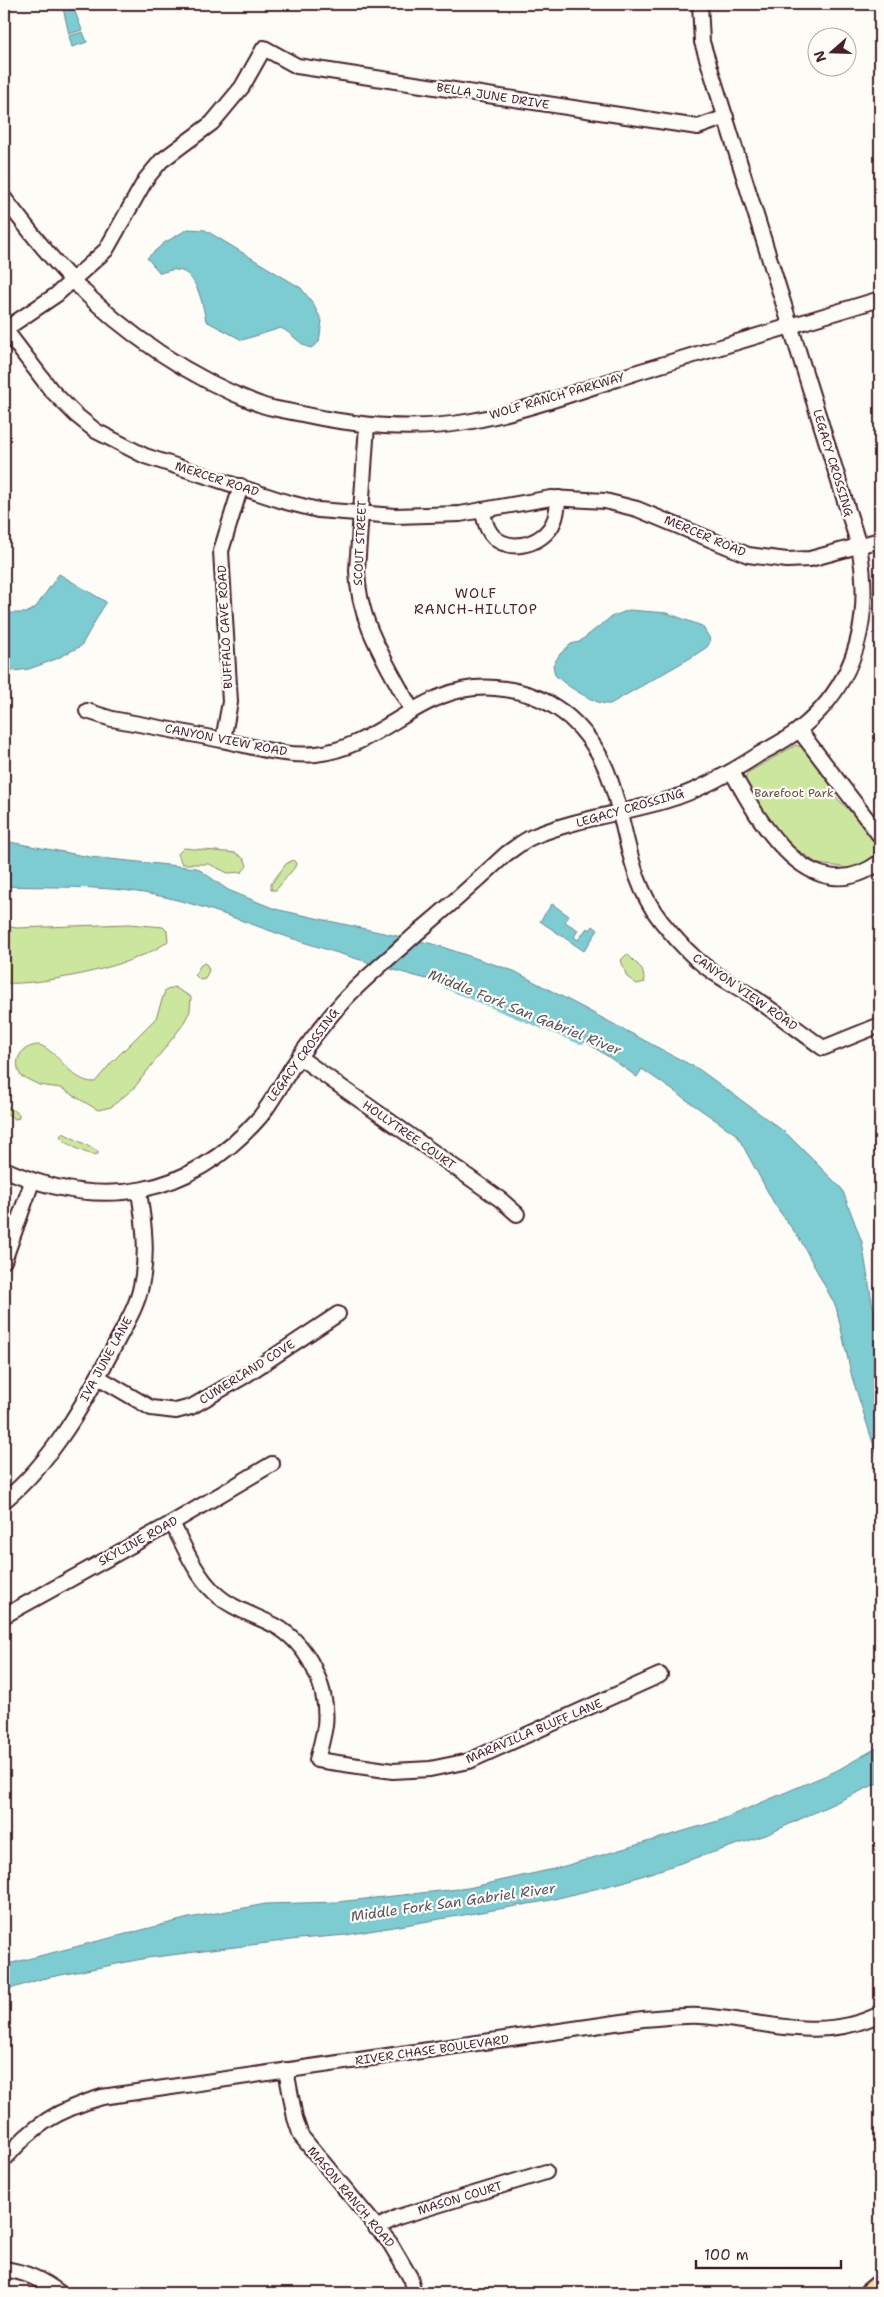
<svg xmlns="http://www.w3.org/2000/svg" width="884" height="2297" font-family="'Shantell Sans',sans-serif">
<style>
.green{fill:#cbe79e;stroke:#8a8364}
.water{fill:#7bccd2;stroke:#67878f}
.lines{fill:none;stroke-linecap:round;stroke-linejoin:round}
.river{stroke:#7bccd2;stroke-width:18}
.minor-casing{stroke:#4a1f2b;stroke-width:18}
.major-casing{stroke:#4a1f2b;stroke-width:20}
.minor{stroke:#fdfcf7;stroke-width:14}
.major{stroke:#fcde96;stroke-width:16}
.labels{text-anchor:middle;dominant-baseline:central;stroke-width:4.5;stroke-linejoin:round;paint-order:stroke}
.street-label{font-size:12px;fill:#4a1f2b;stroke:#fdfcf7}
.park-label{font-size:12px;fill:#6a5148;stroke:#fdfcf7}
.neighbourhood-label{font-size:14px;letter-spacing:1px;fill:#4a1f2b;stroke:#fdfcf7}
.water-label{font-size:14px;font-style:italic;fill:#59535d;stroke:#fdfcf7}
</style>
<rect width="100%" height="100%" fill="#fdfcf7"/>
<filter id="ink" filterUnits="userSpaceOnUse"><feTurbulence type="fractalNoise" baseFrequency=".02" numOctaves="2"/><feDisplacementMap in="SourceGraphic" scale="10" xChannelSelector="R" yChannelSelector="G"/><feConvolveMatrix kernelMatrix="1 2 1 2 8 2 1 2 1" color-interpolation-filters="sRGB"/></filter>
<g filter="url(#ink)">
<g class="green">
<path d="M 796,745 L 804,748 L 830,781 C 829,805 881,826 880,852 C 873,862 859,867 847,870 L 843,867 L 818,864 L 795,848 L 792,848 L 760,808 L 745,780 L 747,773 Z"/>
<polygon points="184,848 236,853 245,860 247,866 242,872 228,873 209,864 182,864 178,854"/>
<polygon points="293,860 296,863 295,867 276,890 271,890 271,884 286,864"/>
<path d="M 129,924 L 163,927 L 167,931 L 168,941 C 140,965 41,986 4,983 L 4,926 L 17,928 Z"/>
<polygon points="627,954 642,969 645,982 637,984 627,977 621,960"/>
<polygon points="204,963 207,965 209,970 205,979 200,980 195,975 200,966"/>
<path d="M 174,987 L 191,997 L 190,1011 L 182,1026 L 134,1088 L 111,1107 L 98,1110 L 61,1088 L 39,1085 L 21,1076 C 12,1060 21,1046 39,1045 C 59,1051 71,1083 95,1082 L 112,1062 L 156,1018 L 165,991 Z"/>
<polygon points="4,1104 19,1114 19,1118 15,1119 4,1112"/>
<path d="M 63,1133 L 98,1151 L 98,1154 C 90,1157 65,1144 60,1136 Z"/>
</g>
<g class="water">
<polygon points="62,4 72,4 82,30 69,34"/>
<polygon points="83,32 87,42 72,47 69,36"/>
<path d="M 188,229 L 205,230 L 301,288 L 312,302 L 322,321 L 319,342 L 311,348 C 301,346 293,334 281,328 L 242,340 L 206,321 C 203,306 197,270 176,270 C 171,269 165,272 160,273 L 147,258 L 164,243 Z"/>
<polygon points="59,574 106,602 81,646 56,659 29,669 14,671 4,666 4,613 26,613 36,607"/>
<path d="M 629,610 L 667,613 L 702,626 L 709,637 L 710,642 L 707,647 L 692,657 L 610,704 C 597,706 565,685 555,675 L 553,665 L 560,654 L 571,644 L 579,642 L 611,617 Z"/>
<path d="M 4,841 L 90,857 L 197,868 L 228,890 L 275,909 L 433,944 L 514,971 L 700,1070 L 786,1133 L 842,1189 L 862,1242 L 872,1302 L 880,1335 L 880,1465 L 852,1377 L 836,1307 L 801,1241 L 775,1205 L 737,1135 L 642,1069 L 637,1077 C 592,1044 545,1015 492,996 C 465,986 435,982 408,974 C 374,964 340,954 306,943 C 252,926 201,902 144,893 C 97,885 50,888 4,886 Z"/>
<polygon points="552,904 569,916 565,922 578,930 574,937 578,940 587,928 590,930 593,926 598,930 584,951 540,921"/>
<polygon points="880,1746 880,1782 766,1835 623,1882 546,1901 346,1935 299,1939 147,1958 41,1979 4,1991 4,1965 189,1918 266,1904 337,1902 468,1888 558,1868 718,1821 836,1771"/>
</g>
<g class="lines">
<polyline class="river" points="450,981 581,1035"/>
<defs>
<g id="minor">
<path d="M 4,198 C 26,226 48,256 73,281 C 125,334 190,378 259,404 C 271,409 285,410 297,413 C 355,426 413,432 472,421 C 530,410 585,389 641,371 C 721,347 801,323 880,299"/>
<polyline points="4,328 51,390 76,415 96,431 145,456 286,502 318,510 395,516 460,514 551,498 605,501 637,509 748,555 787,560 810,559 880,540"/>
<polyline points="4,330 56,295 106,250 146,179 161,161 212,123 242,87 264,48 297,66 698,127 726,117"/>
<path d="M 367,425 L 357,570 C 358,623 387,663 411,709"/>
<path d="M 482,510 C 484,516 485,523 488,529 C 501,556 544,547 554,521 C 557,515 557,506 559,498"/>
<path d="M 87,711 L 112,719 C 150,726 188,733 226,741 C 255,747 286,757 316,754 C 385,746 421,682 495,688 C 523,690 548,699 570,718 C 634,775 612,859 661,921 C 670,932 681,945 692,955 C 710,973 735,985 756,999 C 779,1015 801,1032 823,1048 L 880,1025"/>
<polyline points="799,730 880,836"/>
<polyline points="223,740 230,702 221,551 241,486"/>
<path d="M 732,772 C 760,824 811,913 880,862"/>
<polyline points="299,1057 501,1200 517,1214"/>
<path d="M 4,1169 C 100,1212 189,1198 260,1117 C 272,1102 282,1083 293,1066 C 309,1042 327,1019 346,998 C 368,975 393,955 416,934 C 447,908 477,881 506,854 C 515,848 523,841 532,837 C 579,817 630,813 677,797 C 706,787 733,771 758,755 C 772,747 788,739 800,729 C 858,682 872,617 859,546 L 702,42 L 700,4"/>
<polyline points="4,1261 32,1182"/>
<polyline points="98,1377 151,1408 176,1411 191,1407 243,1377 338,1314"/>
<path d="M 4,1501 C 53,1461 86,1400 115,1345 C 125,1325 137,1307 141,1286 C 148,1255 144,1223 139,1192"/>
<path d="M 172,1523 C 184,1546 195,1574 214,1592 C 230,1608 254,1615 274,1625 C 308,1643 329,1688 325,1726 C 323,1737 320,1749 317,1760 L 393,1771 L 430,1769 L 469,1761 L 660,1675"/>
<polyline points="4,1616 172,1523 272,1464"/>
<polyline points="286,2070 295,2118 301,2136 390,2243 410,2277 414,2293"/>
<path d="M 4,2160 C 34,2124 58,2110 102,2097 L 643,2019 C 662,2018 681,2015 700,2016 C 763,2020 819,2044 880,2014"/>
<polyline points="376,2228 398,2217 546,2172"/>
<path d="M 4,2269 C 26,2272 42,2280 60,2293"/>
</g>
<polyline id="major" points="867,2293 880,2282"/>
</defs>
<use href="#minor" class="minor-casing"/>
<use href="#major" class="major-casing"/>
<use href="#minor" class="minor"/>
<use href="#major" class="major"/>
</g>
</g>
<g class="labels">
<g class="street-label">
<text transform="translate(493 96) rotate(9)">BELLA JUNE DRIVE</text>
<text transform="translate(557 396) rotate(-16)">WOLF RANCH PARKWAY</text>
<text transform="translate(833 463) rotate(73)">LEGACY CROSSING</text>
<text transform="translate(217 479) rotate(18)">MERCER ROAD</text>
<text transform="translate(705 536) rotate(23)">MERCER ROAD</text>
<text transform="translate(360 543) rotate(-87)">SCOUT STREET</text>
<text transform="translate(225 627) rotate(-93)">BUFFALO CAVE ROAD</text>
<text transform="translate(226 740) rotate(11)">CANYON VIEW ROAD</text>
<text transform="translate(630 808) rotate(-16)">LEGACY CROSSING</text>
<text transform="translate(745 992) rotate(35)">CANYON VIEW ROAD</text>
<text transform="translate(303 1055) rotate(-54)">LEGACY CROSSING</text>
<text transform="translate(409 1135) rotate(35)">HOLLYTREE COURT</text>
<text transform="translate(106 1359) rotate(-61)">IVA JUNE LANE</text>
<text transform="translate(247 1372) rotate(-32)">CUMERLAND COVE</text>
<text transform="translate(138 1541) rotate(-29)">SKYLINE ROAD</text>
<text transform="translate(534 1731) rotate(-23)">MARAVILLA BLUFF LANE</text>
<text transform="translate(432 2050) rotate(-8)">RIVER CHASE BOULEVARD</text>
<text transform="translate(351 2197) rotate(50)">MASON RANCH ROAD</text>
<text transform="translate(460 2198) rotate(-17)">MASON COURT</text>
</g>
<g class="park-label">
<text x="794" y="793">Barefoot Park</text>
</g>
<g class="neighbourhood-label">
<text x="476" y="593">WOLF<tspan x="476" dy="16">RANCH-HILLTOP</tspan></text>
</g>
<g class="water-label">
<text transform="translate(525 1012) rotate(22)">Middle Fork San Gabriel River</text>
<text transform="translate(453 1902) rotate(-8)">Middle Fork San Gabriel River</text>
</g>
</g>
<rect width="884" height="2297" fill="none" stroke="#fdfcf7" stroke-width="20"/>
<rect x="10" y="10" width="864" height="2277" fill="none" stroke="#4a1f2b" stroke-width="2" filter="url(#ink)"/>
<g transform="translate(832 52) rotate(250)"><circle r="24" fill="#fdfcf7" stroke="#b5a4a5"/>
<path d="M0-4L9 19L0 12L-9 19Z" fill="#4a1f2b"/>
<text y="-8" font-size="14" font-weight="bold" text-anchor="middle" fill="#4a1f2b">N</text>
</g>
<path d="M696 2260v8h145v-8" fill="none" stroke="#4a1f2b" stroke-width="2.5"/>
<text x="704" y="2260" font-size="15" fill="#4a1f2b" stroke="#fdfcf7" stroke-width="4" paint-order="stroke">100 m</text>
</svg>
